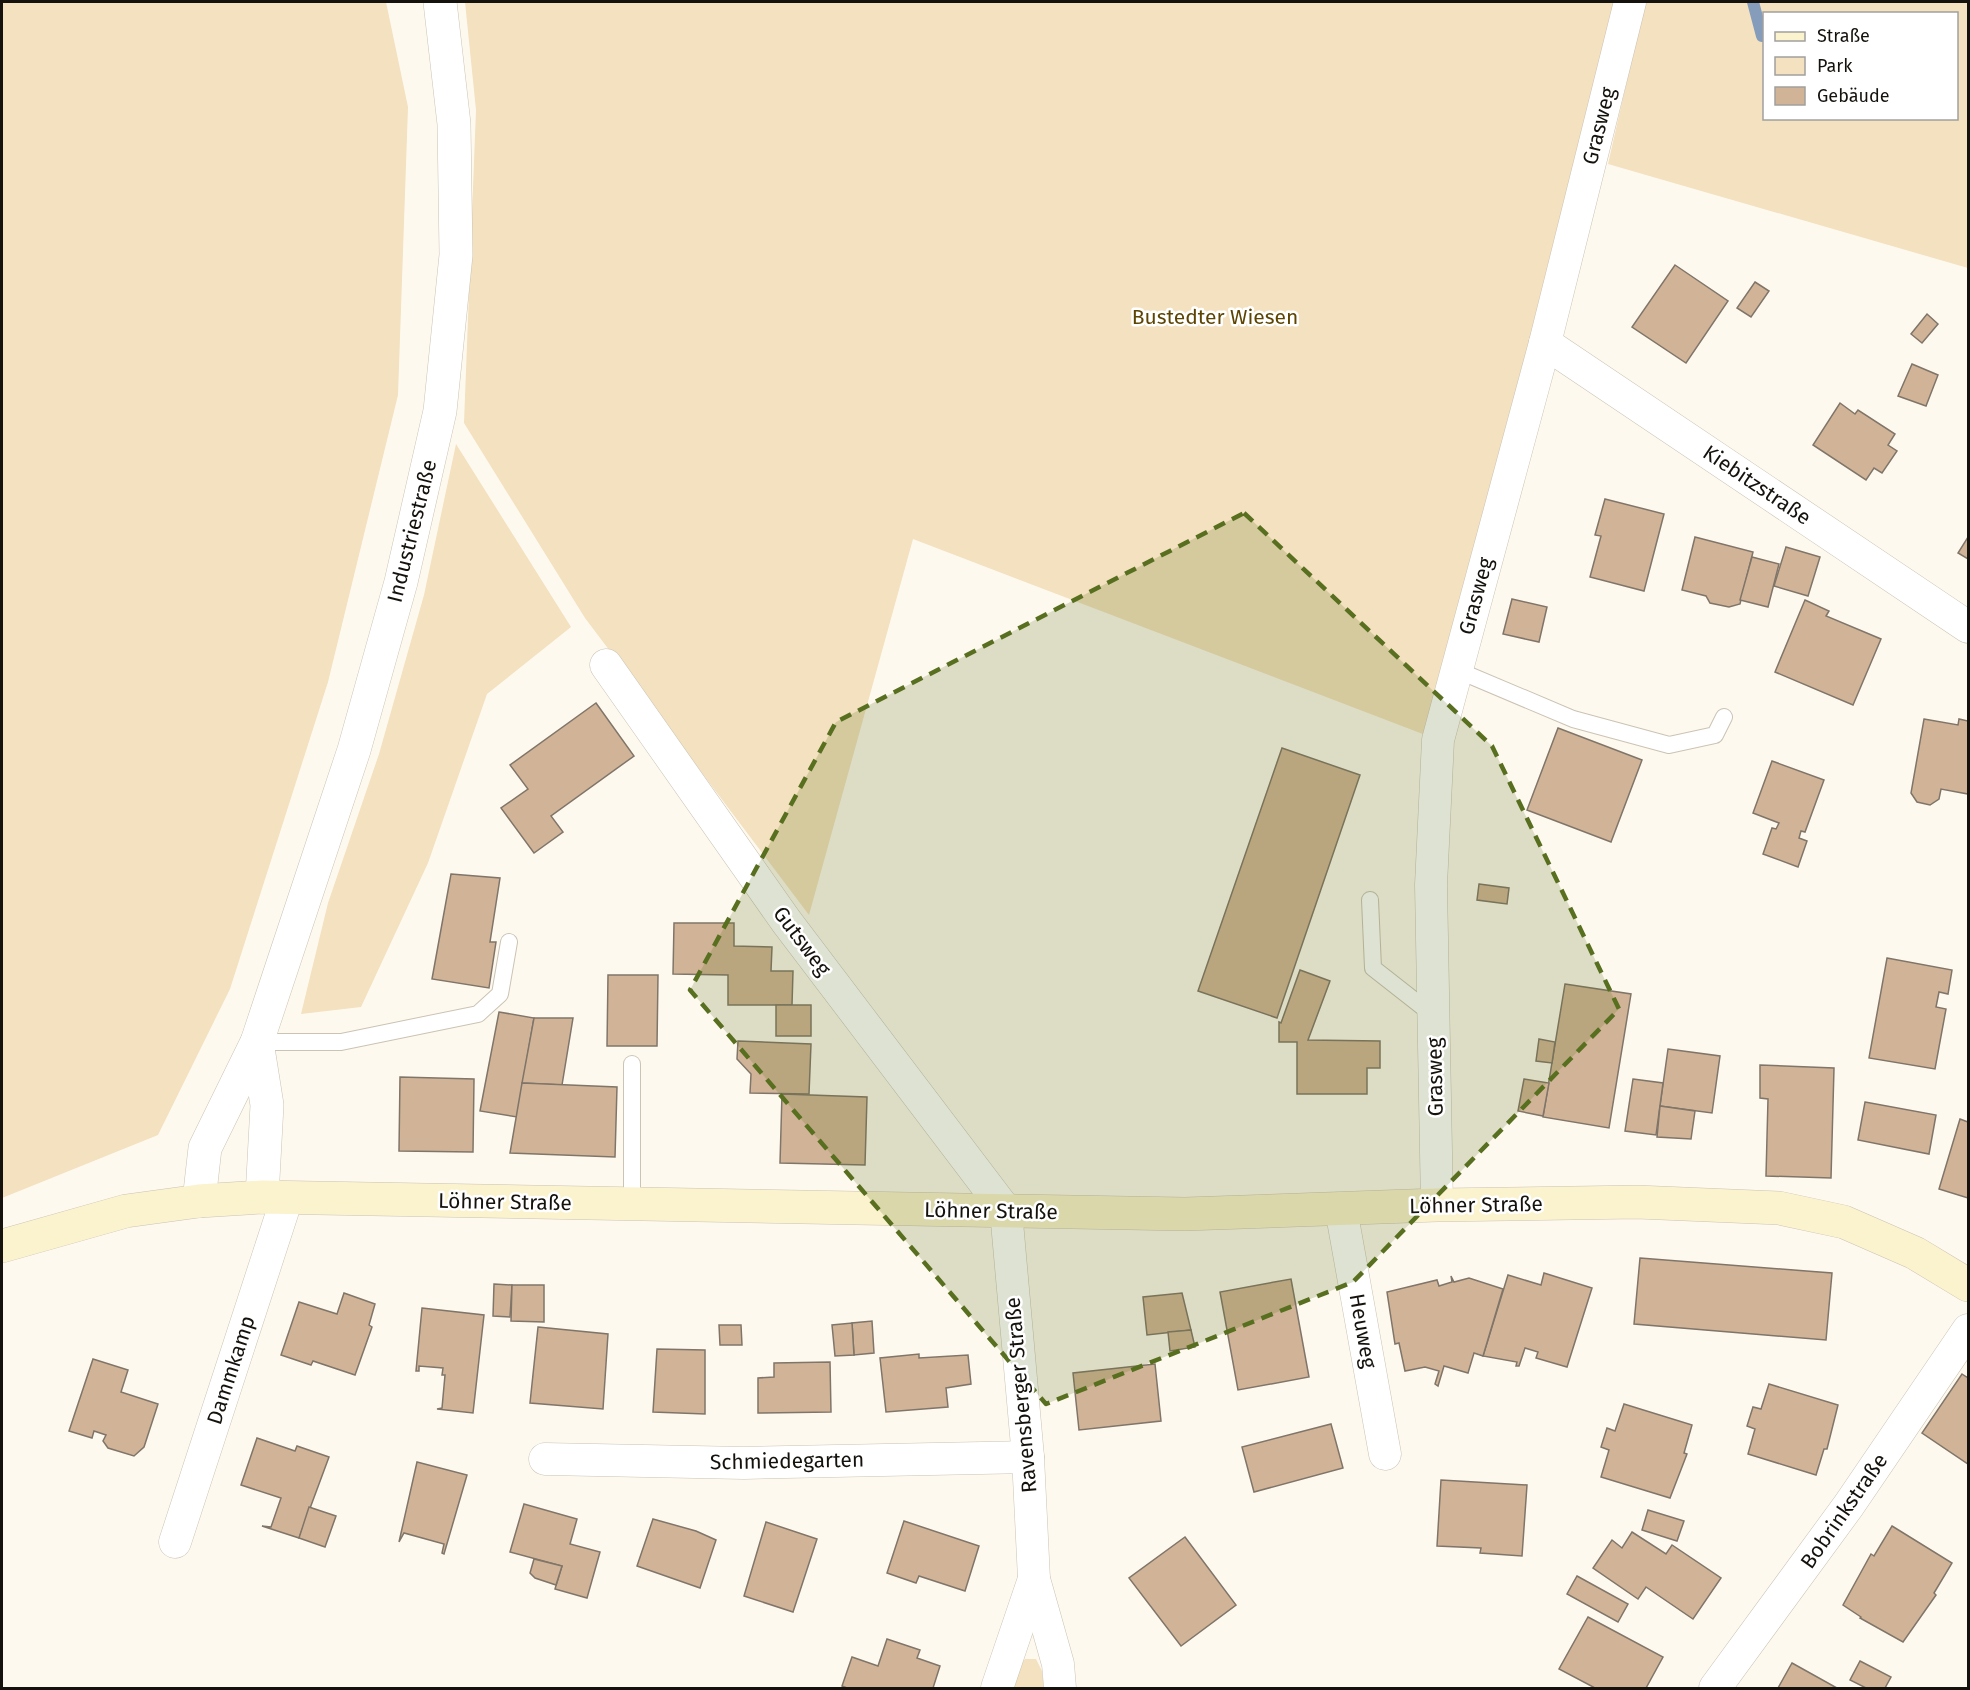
<svg xmlns="http://www.w3.org/2000/svg" width="1970" height="1690" font-family="'Fira Sans',sans-serif">
<style>
.green{fill:#f3e1bf;fill-rule:evenodd}
.lines{fill:none;stroke-linecap:round;stroke-linejoin:round}
.stream{stroke:#859dbb;stroke-width:12}
.building{fill:#d1b497;stroke:#807569;stroke-width:1.5}
.service-casing{stroke:#cbc3b4;stroke-width:18}
.minor-casing{stroke:#cbc3b4;stroke-width:33}
.tertiary-casing{stroke:#cbc3b4;stroke-width:34}
.secondary-casing{stroke:#cbc3b4;stroke-width:34}
.service{stroke:#fff;stroke-width:16}
.minor{stroke:#fff;stroke-width:32}
.tertiary{stroke:#fff;stroke-width:33}
.secondary{stroke:#fbf2ce;stroke-width:33}
.marked{fill:#586f20;fill-opacity:0.2;stroke:#586f20;stroke-width:4.5;stroke-dasharray:12 8;stroke-linejoin:round}
.labels{text-anchor:middle;dominant-baseline:central;stroke-width:5;stroke-linejoin:round;paint-order:stroke}
.street-label{font-size:21px;fill:#15120d;stroke:#fff}
.park-label{font-size:21px;fill:#5d4401;stroke:#fff}
</style>
<rect width="100%" height="100%" fill="#fef9ef"/>
<g class="green">
<polygon points="2,2 386,2 408,107 398,395 328,682 230,989 158,1135 2,1198"/>
<polygon points="465,2 1614,2 1515,416 1428,736 913,539 809,915 585,618 464,423 476,110"/>
<path d="M 1645,2 L 1968,2 L 1968,268 L 1608,164 ZM 1764,14 L 1956,14 L 1956,118 L 1764,118 Z"/>
<polygon points="456,444 571,627 487,694 428,863 361,1007 301,1014 328,903 379,754 424,595"/>
<polygon points="1025,1659 1036,1659 1042,1671 1044,1688 1012,1688 1018,1667"/>
</g>
<g class="lines">
<polyline class="stream" points="1753,2 1762,36"/>
</g>
<g class="building">
<polygon points="1675,265 1728,301 1686,363 1632,327"/>
<polygon points="1755,282 1769,291 1751,317 1737,308"/>
<polygon points="1927,314 1938,324 1922,343 1911,334"/>
<polygon points="1912,364 1938,375 1926,406 1898,396"/>
<polygon points="1840,403 1855,414 1858,410 1895,434 1888,445 1897,451 1882,473 1874,468 1866,480 1813,445"/>
<polygon points="1605,499 1664,514 1644,591 1590,577 1601,536 1595,535"/>
<polygon points="1695,537 1753,552 1740,604 1729,607 1710,603 1706,596 1682,590"/>
<polygon points="1968,537 1968,559 1958,553"/>
<polygon points="1786,547 1820,557 1808,596 1774,586"/>
<polygon points="1752,557 1779,564 1768,607 1740,600"/>
<polygon points="1512,599 1547,607 1539,642 1503,634"/>
<polygon points="1805,600 1829,611 1826,616 1881,639 1853,705 1775,672"/>
<polygon points="596,703 634,756 551,816 563,832 534,853 501,808 528,789 510,765"/>
<polygon points="1924,719 1958,725 1959,719 1968,721 1968,794 1941,789 1939,799 1930,805 1917,802 1911,793"/>
<polygon points="1558,728 1642,760 1611,842 1527,810"/>
<polygon points="1282,748 1360,775 1277,1018 1198,991"/>
<polygon points="1772,761 1824,780 1805,832 1801,831 1799,838 1807,841 1798,867 1763,854 1772,828 1776,829 1779,823 1753,813"/>
<polygon points="451,874 500,878 490,942 496,942 489,988 432,979"/>
<polygon points="1479,884 1509,888 1507,904 1477,900"/>
<polygon points="674,923 734,923 734,946 772,947 771,971 793,971 792,1005 728,1005 728,975 673,974"/>
<polygon points="1887,958 1952,970 1948,994 1939,992 1936,1007 1946,1009 1935,1069 1869,1058"/>
<polygon points="1300,970 1330,981 1308,1040 1380,1041 1380,1068 1367,1068 1367,1094 1297,1094 1297,1042 1279,1042 1279,1022 1281,1023"/>
<polygon points="608,975 658,975 657,1046 607,1046"/>
<polygon points="1565,984 1631,994 1609,1128 1543,1117"/>
<rect x="776" y="1005" width="35" height="31"/>
<polygon points="499,1012 534,1018 517,1117 480,1111"/>
<polygon points="534,1018 573,1018 562,1085 522,1083"/>
<polygon points="1539,1039 1555,1042 1552,1063 1536,1061"/>
<polygon points="738,1041 811,1044 809,1094 750,1093 751,1074 737,1059"/>
<polygon points="1668,1049 1720,1056 1712,1113 1660,1106"/>
<polygon points="1760,1065 1834,1068 1831,1178 1766,1176 1768,1099 1760,1098"/>
<polygon points="400,1077 474,1079 473,1152 399,1151"/>
<polygon points="1524,1079 1549,1083 1543,1116 1518,1111"/>
<polygon points="1633,1079 1663,1083 1656,1135 1625,1131"/>
<polygon points="522,1083 617,1087 615,1157 510,1153"/>
<polygon points="782,1094 867,1097 865,1165 780,1163"/>
<polygon points="1865,1102 1936,1115 1929,1154 1858,1140"/>
<polygon points="1660,1106 1695,1111 1691,1139 1657,1137"/>
<polygon points="1960,1119 1968,1122 1968,1198 1939,1189"/>
<polygon points="1640,1258 1832,1273 1826,1340 1634,1324"/>
<polygon points="1544,1273 1592,1288 1567,1367 1536,1358 1538,1352 1525,1348 1519,1366 1516,1366 1517,1362 1483,1356 1508,1275 1541,1285"/>
<polygon points="1451,1276 1454,1282 1469,1278 1503,1289 1483,1356 1474,1353 1468,1373 1444,1366 1438,1386 1435,1384 1439,1371 1425,1367 1405,1371 1399,1343 1395,1344 1387,1292 1437,1280 1439,1286 1452,1282"/>
<polygon points="1291,1279 1309,1377 1238,1390 1220,1292"/>
<polygon points="494,1284 512,1285 510,1317 493,1316"/>
<polygon points="512,1285 544,1285 544,1322 511,1321"/>
<polygon points="344,1293 375,1304 369,1325 372,1327 355,1375 313,1361 311,1365 281,1355 299,1302 337,1314"/>
<polygon points="1182,1293 1191,1330 1147,1335 1143,1297"/>
<polygon points="422,1308 484,1315 473,1413 437,1409 442,1408 445,1375 442,1375 443,1368 419,1366 419,1371 416,1371"/>
<polygon points="872,1321 874,1353 854,1355 852,1323"/>
<polygon points="852,1323 854,1355 835,1356 832,1325"/>
<polygon points="719,1325 741,1325 742,1345 720,1345"/>
<polygon points="538,1327 608,1334 603,1409 530,1403"/>
<polygon points="1191,1330 1195,1347 1170,1351 1168,1332"/>
<polygon points="657,1349 705,1350 705,1414 653,1412"/>
<polygon points="919,1354 919,1358 968,1355 971,1384 946,1388 948,1407 886,1412 880,1358"/>
<polygon points="93,1359 128,1370 121,1392 158,1404 144,1447 134,1456 108,1448 103,1441 106,1435 94,1431 92,1438 69,1431"/>
<polygon points="830,1362 831,1412 758,1413 758,1378 774,1377 774,1363"/>
<polygon points="1155,1364 1161,1421 1079,1430 1073,1373"/>
<polygon points="1962,1374 1968,1378 1968,1464 1922,1433"/>
<polygon points="1769,1384 1838,1405 1827,1449 1824,1449 1816,1475 1748,1454 1755,1429 1747,1426 1753,1407 1761,1409"/>
<polygon points="1624,1404 1692,1425 1684,1453 1687,1454 1670,1498 1601,1477 1609,1450 1601,1447 1607,1428 1615,1431"/>
<polygon points="1331,1424 1343,1468 1254,1492 1242,1447"/>
<polygon points="257,1438 295,1451 297,1446 329,1457 299,1538 262,1526 271,1527 281,1498 241,1485"/>
<polygon points="417,1462 467,1475 444,1554 442,1553 444,1544 404,1533 399,1542"/>
<polygon points="1441,1480 1527,1485 1522,1556 1480,1553 1481,1548 1437,1546"/>
<polygon points="524,1504 577,1519 570,1544 600,1552 587,1598 555,1589 562,1566 510,1552"/>
<polygon points="309,1507 336,1516 325,1547 299,1538"/>
<polygon points="1648,1510 1684,1521 1677,1541 1642,1530"/>
<polygon points="653,1519 696,1531 716,1540 700,1588 637,1566"/>
<polygon points="904,1521 979,1546 965,1591 919,1576 916,1583 887,1573"/>
<polygon points="766,1522 817,1539 793,1612 744,1596"/>
<polygon points="1892,1526 1952,1563 1934,1593 1936,1595 1903,1642 1860,1618 1861,1617 1843,1605 1871,1554 1874,1556"/>
<polygon points="1632,1532 1666,1554 1672,1545 1721,1578 1693,1619 1646,1587 1638,1599 1593,1568 1612,1540 1622,1548"/>
<polygon points="1185,1537 1236,1605 1181,1646 1129,1578"/>
<polygon points="534,1559 562,1566 556,1585 535,1578 530,1573"/>
<polygon points="1577,1576 1628,1604 1618,1622 1567,1594"/>
<polygon points="1588,1617 1663,1657 1646,1688 1595,1688 1559,1669"/>
<polygon points="887,1639 920,1650 917,1658 940,1666 933,1688 847,1688 842,1686 852,1657 878,1666"/>
<polygon points="1860,1661 1891,1677 1885,1688 1866,1688 1850,1680"/>
<polygon points="1792,1663 1837,1688 1778,1688"/>
</g>
<g class="lines">
<defs>
<g id="service">
<polyline points="1457,670 1573,719 1669,745 1715,735 1724,717"/>
<polyline points="1370,900 1373,968 1433,1015"/>
<polyline points="257,1042 341,1042 478,1014 500,994 509,942"/>
<polyline points="632,1064 632,1204"/>
</g>
<g id="minor">
<polyline points="1545,343 1968,627"/>
<polyline points="606,665 786,921 1006,1211 1028,1457 1034,1579 1058,1664 1060,1688"/>
<polyline points="1437,1205 1431,885 1438,740 1545,343 1630,2"/>
<polyline points="1341,1209 1385,1454"/>
<polyline points="545,1459 744,1463 1028,1457"/>
<polyline points="175,1542 287,1198"/>
<polyline points="997,1688 1034,1579"/>
<polyline points="1715,1688 1849,1505 1968,1330"/>
</g>
<g id="tertiary">
<polyline points="257,1042 267,1105 262,1197"/>
<polyline points="199,1201 205,1148 257,1042 354,750 401,582 440,411 456,255 454,124 440,2"/>
</g>
<polyline id="secondary" points="2,1246 126,1211 199,1201 262,1197 1185,1214 1437,1205 1637,1202 1779,1208 1844,1222 1915,1253 1968,1285"/>
</defs>
<use href="#service" class="service-casing"/>
<use href="#minor" class="minor-casing"/>
<use href="#tertiary" class="tertiary-casing"/>
<use href="#secondary" class="secondary-casing"/>
<use href="#service" class="service"/>
<use href="#minor" class="minor"/>
<use href="#tertiary" class="tertiary"/>
<use href="#secondary" class="secondary"/>
</g>
<path class="marked" d="M 1244,513 L 1492,746 L 1619,1009 L 1353,1282 L 1046,1404 L 690,990 L 836,722 Z"/>
<g class="labels">
<g class="street-label">
<text transform="translate(1599 126) rotate(-76)">Grasweg</text>
<text transform="translate(1757 485) rotate(34)">Kiebitzstraße</text>
<text transform="translate(412 531) rotate(-76)">Industriestraße</text>
<text transform="translate(1476 596) rotate(-75)">Grasweg</text>
<text transform="translate(802 941) rotate(53)">Gutsweg</text>
<text transform="translate(1435 1077) rotate(-91)">Grasweg</text>
<text transform="translate(505 1202) rotate(1)">Löhner Straße</text>
<text transform="translate(1476 1205) rotate(-1)">Löhner Straße</text>
<text transform="translate(991 1211) rotate(1)">Löhner Straße</text>
<text transform="translate(1363 1331) rotate(80)">Heuweg</text>
<text transform="translate(231 1370) rotate(-72)">Dammkamp</text>
<text transform="translate(1021 1395) rotate(-95)">Ravensberger Straße</text>
<text transform="translate(787 1461) rotate(-1)">Schmiedegarten</text>
<text transform="translate(1844 1511) rotate(-55)">Bobrinkstraße</text>
</g>
<g class="park-label">
<text x="1215" y="317">Bustedter Wiesen</text>
</g>
</g>
<rect width="1970" height="1690" fill="none" stroke="#15120d" stroke-width="6"/>
<rect x="1763" y="12" width="195" height="108" fill="#ffffff" stroke="#a1a09e" stroke-width="1.5"/>
<rect x="1775" y="32" width="30" height="9" fill="#fbf2ce" stroke="#a1a09e" stroke-width="1.5"/>
<text x="1817" y="42" font-size="18" fill="#15120d">Straße</text>
<rect x="1775" y="57" width="30" height="18" fill="#f3e1bf" stroke="#a1a09e" stroke-width="1.5"/>
<text x="1817" y="72" font-size="18" fill="#15120d">Park</text>
<rect x="1775" y="87" width="30" height="18" fill="#d1b497" stroke="#a1a09e" stroke-width="1.5"/>
<text x="1817" y="102" font-size="18" fill="#15120d">Gebäude</text>
</svg>
